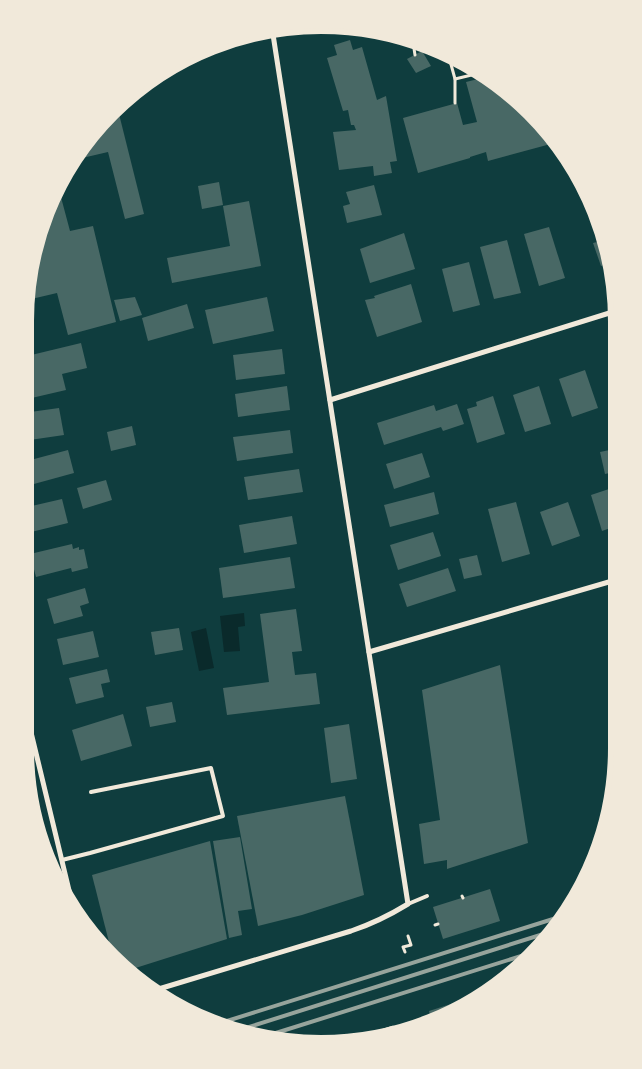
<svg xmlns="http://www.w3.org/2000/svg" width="642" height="1069" font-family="'DejaVu Sans',sans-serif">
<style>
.water{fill:#0a2a2b}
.building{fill:#486865}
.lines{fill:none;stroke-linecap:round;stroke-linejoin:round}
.path{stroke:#f1e9da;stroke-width:3}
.service{stroke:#f1e9da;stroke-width:4}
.pedestrian{stroke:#f1e9da;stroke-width:4.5}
.minor{stroke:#f1e9da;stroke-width:5}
.rail{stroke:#97a49c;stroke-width:4}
.rim{fill:none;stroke:#f1e9da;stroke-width:6}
</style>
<rect width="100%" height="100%" fill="#0f3d3e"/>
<g class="water">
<polygon points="244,613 245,626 238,627 240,651 224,652 220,616"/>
<polygon points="206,628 214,668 199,671 191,632"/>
</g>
<g class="building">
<polygon points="350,40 353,50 362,47 377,100 386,96 397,161 390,162 392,173 374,176 373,166 339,170 333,132 356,130 354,125 351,125 348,110 343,111 327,58 337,55 334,45"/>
<polygon points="422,51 431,66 416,73 407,59"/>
<polygon points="490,76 545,124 558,142 488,161 486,152 470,157 470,158 418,173 403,118 457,103 463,125 477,122 466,82"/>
<polygon points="118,110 144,214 125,219 108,152 78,159 76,152"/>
<polygon points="219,182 223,205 202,209 198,186"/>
<polygon points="374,185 382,215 347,223 343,206 350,204 346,192"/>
<polygon points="58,186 70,231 93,226 116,322 68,335 57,293 23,301 38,225"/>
<polygon points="249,201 261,266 172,283 167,258 230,246 223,206"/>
<polygon points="549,227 565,278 539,286 524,234"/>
<polygon points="404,233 415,269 370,283 360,249"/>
<polygon points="603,234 605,234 609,243 612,262 601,266 593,243 605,240"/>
<polygon points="507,240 521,293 494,299 480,247"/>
<polygon points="469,262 480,305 453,312 442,269"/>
<polygon points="411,284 422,322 377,337 365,300 375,298 374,296"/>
<polygon points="135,297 142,315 120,321 114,300"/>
<polygon points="267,297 274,331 213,344 205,310"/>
<polygon points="187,304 194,328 148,341 142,318"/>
<polygon points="81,343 87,368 62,374 66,390 23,400 23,357"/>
<polygon points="282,349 285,374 236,380 233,355"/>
<polygon points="585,370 598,408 572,417 559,379"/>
<polygon points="287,386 290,410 238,417 235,394"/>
<polygon points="539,386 551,424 525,432 513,395"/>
<polygon points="493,396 505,434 477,443 467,409 477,406 476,402"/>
<polygon points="457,404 464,424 443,431 441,427 384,445 377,423 434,405 436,411"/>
<polygon points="59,408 64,435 23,441 23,413"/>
<polygon points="132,426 136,445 111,451 107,432"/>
<polygon points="290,430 293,453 237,461 233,437"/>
<polygon points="619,448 619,471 605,474 600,452"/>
<polygon points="68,450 74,473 23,487 23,462"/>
<polygon points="422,453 430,477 394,489 386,464"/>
<polygon points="299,469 303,492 248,500 244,477"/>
<polygon points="106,480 112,500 83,509 77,488"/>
<polygon points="618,486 619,525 602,531 591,495"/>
<polygon points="434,492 439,514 390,527 384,505"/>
<polygon points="62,499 68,523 23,534 23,508"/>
<polygon points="516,502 530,554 502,562 488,509"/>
<polygon points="568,502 580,536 552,546 540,512"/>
<polygon points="292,516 297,544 244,553 239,525"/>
<polygon points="433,532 441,556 398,570 390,545"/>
<polygon points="72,544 73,549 79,547 79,550 84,549 88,568 72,572 71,568 36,577 30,554"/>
<polygon points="477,555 482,575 464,579 459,559"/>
<polygon points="290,557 295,588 223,598 219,568"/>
<polygon points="448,568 456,591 407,607 399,584"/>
<polygon points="85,588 89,603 80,606 83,616 54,624 47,599"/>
<polygon points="296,609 302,651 292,652 295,675 316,673 320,704 227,715 223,688 269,682 260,614"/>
<polygon points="179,628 183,650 155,655 151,632"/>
<polygon points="93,631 99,657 63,665 57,639"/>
<polygon points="500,665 528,843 447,869 447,860 424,864 419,824 440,820 422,690"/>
<polygon points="107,669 110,682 101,684 104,697 76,704 69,678"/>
<polygon points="172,702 176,722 150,727 146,707"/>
<polygon points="123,714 132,746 81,761 72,730"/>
<polygon points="349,724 357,779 331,783 324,728"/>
<polygon points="345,796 364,895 302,915 258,926 237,816"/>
<polygon points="240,837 252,909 238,911 242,935 229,938 213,841"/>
<polygon points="210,841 227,939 126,971 113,958 92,875"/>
<polygon points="490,889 500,921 443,939 433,907"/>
<polygon points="485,993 485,994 432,1023 429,1011"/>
</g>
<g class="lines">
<g class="path">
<polyline points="413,42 415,55"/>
<polyline points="449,57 455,79 455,103"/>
<polyline points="455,79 484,72"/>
<polyline points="462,896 463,898"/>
<polyline points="435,925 438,924"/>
<polyline points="405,952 403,947 411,945 408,936"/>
</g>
<g class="service">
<polyline points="62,860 90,853 223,816 211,768 91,792"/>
<polyline points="408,904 427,896"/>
</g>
<polyline class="pedestrian" points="349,1042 393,1028"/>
<g class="minor">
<polyline points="330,400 619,310"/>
<polyline points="369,652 619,579"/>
<polyline points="23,699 74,911"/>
<path d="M 152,991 L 351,931 C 372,924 390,915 408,904 L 272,28"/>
</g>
<g class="rail">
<polyline points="214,1025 569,914"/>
<polyline points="233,1032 553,931"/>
<polyline points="263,1037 534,952"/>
</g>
</g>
<path d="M0 0H642V1069H0ZM321 31H321A290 290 0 0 1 611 321V748A290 290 0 0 1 321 1038H321A290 290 0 0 1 31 748V321A290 290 0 0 1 321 31Z" fill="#f1e9da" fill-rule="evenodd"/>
<path class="rim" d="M321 31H321A290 290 0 0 1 611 321V748A290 290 0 0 1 321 1038H321A290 290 0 0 1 31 748V321A290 290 0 0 1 321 31Z"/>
</svg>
